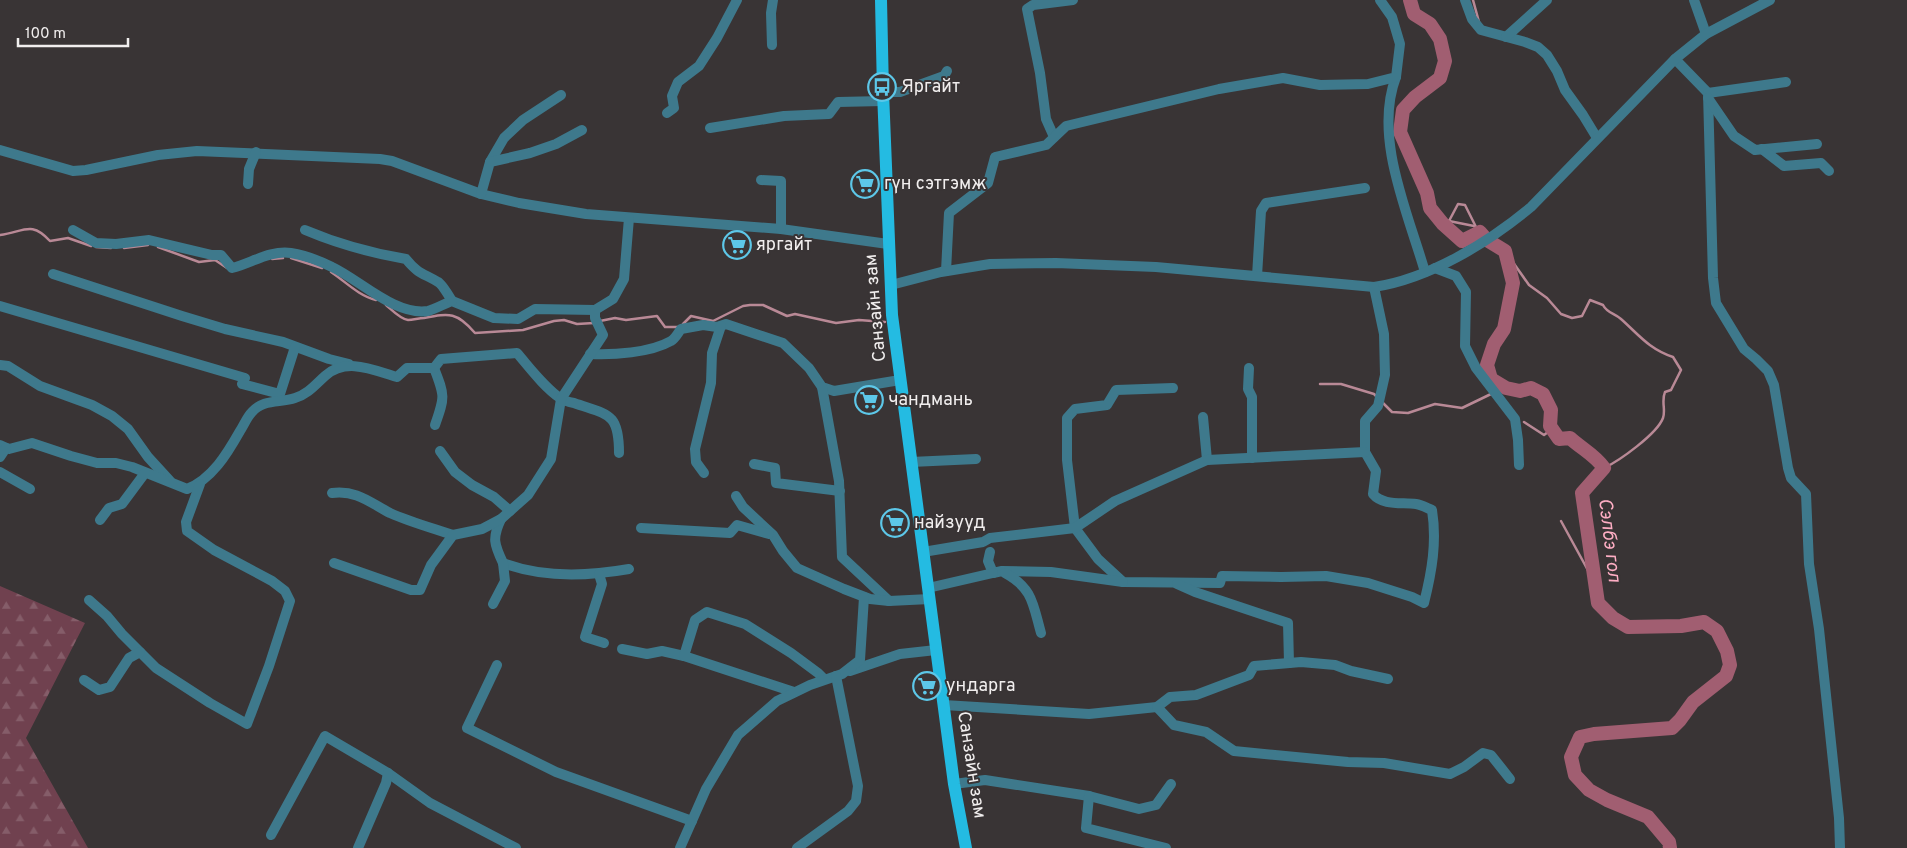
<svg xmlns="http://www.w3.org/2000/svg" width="1907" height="848" font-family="Overpass,sans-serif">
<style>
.forest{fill:url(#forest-firs)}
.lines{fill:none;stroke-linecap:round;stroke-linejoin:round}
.stream{stroke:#b98996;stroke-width:2.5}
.river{stroke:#a15e71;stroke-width:14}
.minor{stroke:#3e798c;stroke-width:10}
.major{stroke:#24bbe2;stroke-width:12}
.labels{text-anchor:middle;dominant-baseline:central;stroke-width:4;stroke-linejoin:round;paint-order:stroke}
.poi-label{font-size:18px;fill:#f1eeee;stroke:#393435;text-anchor:start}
.street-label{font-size:18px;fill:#f1eeee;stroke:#393435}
.water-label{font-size:19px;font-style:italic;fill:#feaec4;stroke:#393435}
</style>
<defs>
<pattern id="forest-firs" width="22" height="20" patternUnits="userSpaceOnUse" patternTransform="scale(1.25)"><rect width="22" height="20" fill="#70414f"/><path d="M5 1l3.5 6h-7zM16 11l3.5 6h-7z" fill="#855d69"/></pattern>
</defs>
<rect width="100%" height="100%" fill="#393435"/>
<polygon class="forest" points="0,586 85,623 26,738 88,848 0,848"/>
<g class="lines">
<g class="stream">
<polyline points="1473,0 1479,22"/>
<polyline points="1439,219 1474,226 1480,232"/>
<polyline points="1449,221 1458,204 1465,205 1477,229"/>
<path d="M 0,235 C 24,232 31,220 50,241 L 68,238 L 91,246"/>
<polyline points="96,247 111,248"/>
<polyline points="158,247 199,262 215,260 227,268"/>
<polyline points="124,248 148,245"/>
<path d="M 1505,251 L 1529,285 L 1547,298 L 1561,314 L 1572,318 L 1582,316 L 1590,300 L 1603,305 C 1607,313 1614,313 1621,319 C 1639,335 1649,349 1673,357 L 1681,370 L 1671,390 L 1665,392 C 1661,401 1666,410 1663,418 C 1657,434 1619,461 1604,468"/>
<polyline points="291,258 322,268"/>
<polyline points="272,259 283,258"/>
<path d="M 331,272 C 346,282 359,296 376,300"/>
<path d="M 386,305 C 392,310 400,319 408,320 C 413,320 419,318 424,318 C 450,313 457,312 475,333 L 523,330 L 554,321 L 564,320 L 577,324 L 594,323"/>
<polyline points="600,321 615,318 626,320 657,316 665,327 678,327"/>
<polyline points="683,324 691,316 713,321 743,306 750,305 763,305 787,316 795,314 836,323 859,320 885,322"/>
<polyline points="1320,384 1341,384 1374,394 1376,396"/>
<polyline points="1496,391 1506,388"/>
<polyline points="1382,402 1392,412 1408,413 1435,404 1462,408 1491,394"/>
<polyline points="1524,422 1544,435 1552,429"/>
<polyline points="1561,521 1596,585"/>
</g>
<path class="river" d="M 1410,0 L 1414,14 L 1430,24 L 1440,39 L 1445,61 L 1440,78 L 1415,97 L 1403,110 L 1400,132 L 1427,193 L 1430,208 L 1443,224 L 1462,241 L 1480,232 L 1487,240 L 1505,251 L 1513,283 L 1504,329 L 1494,344 L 1487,365 L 1491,379 L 1506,388 L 1520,391 L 1531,388 L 1543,394 L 1551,410 L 1550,426 L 1559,439 L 1570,438 C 1582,449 1595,455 1604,468 L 1582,493 L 1598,603 L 1613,618 L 1628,627 L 1681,626 L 1704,622 L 1717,631 L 1727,651 L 1730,665 L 1726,676 L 1693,702 L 1680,720 L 1672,728 L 1594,734 L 1580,737 L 1571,757 L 1575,775 L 1589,790 L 1607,800 L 1648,817 L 1669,842 L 1670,848"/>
<g class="minor">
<polyline points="1465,0 1472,19 1481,30 1525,42 1538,47 1547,55 1557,71 1565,90 1583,115 1597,138"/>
<polyline points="1694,0 1706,34"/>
<polyline points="1506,37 1547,0"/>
<polyline points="772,45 771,13 773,0"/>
<polyline points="1675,59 1708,93 1713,278 1716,303 1744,349 1756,359 1768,371 1774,385 1788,468 1791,478 1806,494 1809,564 1819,629 1839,818 1840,848"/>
<path d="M 1396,77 C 1373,137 1408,213 1425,272"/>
<polyline points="883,92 900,92 944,76 947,71"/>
<polyline points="1708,93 1786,82"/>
<polyline points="1708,98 1734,136 1755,150 1817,144"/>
<polyline points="667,113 674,108 672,96 678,82 699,66 717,38 737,0"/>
<polyline points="710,128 784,116 829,114 838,102 883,101"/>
<polyline points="1054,137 1046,119 1040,73 1027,9 1033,5 1073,0"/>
<polyline points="1762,149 1784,166 1821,163 1829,171"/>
<polyline points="0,150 73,171 86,170 158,155 197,151 380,159 392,161 481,194 519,203 586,214 781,229 888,244"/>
<polyline points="490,162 504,138 523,120 561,95"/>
<polyline points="761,180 781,181 781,229"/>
<polyline points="248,184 249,169 256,152"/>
<polyline points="481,194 490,162 530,153 556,144 582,130"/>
<path d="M 73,230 L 96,243 L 116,244 L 149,240 L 212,255 L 221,255 L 232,268 C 252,263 270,250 291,253 C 304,255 320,261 332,267 C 360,280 395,316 428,311 C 433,310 446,303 452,301 L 494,318 L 518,319 L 535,309 L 595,310"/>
<path d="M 305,230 C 338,244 371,253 406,259 C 418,274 423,273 438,282 C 442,284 449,296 452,301"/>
<polyline points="1435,268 1456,276 1466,292 1465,346 1476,368 1515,419 1518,440 1519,465"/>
<polyline points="946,271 949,213 988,183 995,157 1046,145 1066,126 1219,89 1283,78 1320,85 1368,84 1396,77 1400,44 1392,17 1380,0"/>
<polyline points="53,274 182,316 225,329 283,342 329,359 349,364"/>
<polyline points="1257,276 1261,211 1266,203 1365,188"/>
<path d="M 891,285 L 941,272 L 990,264 L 1056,263 L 1156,267 L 1374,287 C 1429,279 1489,242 1531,207 L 1675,59 L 1706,34 L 1770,0"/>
<polyline points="0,306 245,378 242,384 280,394 295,347"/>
<path d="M 590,354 C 613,355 650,353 671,341 C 675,339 678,333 681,329 L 703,325 L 717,327 L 726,324 L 783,343 L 809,368 L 822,387 L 834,391 L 900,380"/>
<polyline points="0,365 8,366 40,386 92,405 112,416 128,429 148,457 170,481"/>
<path d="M 434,368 C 445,396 445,397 435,425"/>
<polyline points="1249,368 1248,389 1252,397 1252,458"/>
<polyline points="822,387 839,481 842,557 889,601"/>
<path d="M 1173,388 L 1116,390 L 1107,405 L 1075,409 L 1067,418 L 1067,460 L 1075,528 L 1098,559 L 1123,582 L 1220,583 L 1222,576 L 1281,577 L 1326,576 L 1368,583 L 1412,597 L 1424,603 C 1432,571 1437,542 1432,510 C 1427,508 1422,505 1416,504 C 1402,502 1383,506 1373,494 L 1376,471 L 1365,452 L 1365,421 L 1378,406 L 1385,375 L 1384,334 L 1374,287"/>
<polyline points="1203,417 1207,460"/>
<path d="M 0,445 L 9,449 L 32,443 L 71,456 L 97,463 L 116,463 L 132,467 L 187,489 C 212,479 227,454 240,431 C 244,425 247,417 252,412 C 263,399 280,403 295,398 C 308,394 315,385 325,376 C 346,357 373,370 397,377 L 407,368 L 434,368 L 441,359 L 517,353 C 530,368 543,386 560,398 C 564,401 569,402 574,403 C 608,415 619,412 619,453"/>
<polyline points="440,451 455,472 472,485 494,497 510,511"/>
<polyline points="0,457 6,448"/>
<polyline points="911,462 976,459"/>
<polyline points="754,464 775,468 776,483 840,491"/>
<polyline points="0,472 30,489"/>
<polyline points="704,473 696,462 695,449 711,383 712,353 721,326"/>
<path d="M 332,493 C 357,490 369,502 390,513 C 410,522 432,528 453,535"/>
<polyline points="736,496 743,507 773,535 783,551 797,568 844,589 870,599 889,601 930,599"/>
<path d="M 501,519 C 492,538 494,544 503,563 C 542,578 589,576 629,569"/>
<polyline points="100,520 109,508 122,504 145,473"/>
<polyline points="641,528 730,533 737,525 769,534"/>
<polyline points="923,552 983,542 990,538 1075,528 1115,501 1207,460 1365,452"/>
<polyline points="990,552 988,561 993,573 1002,571 1051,572 1123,582"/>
<polyline points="334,563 411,590 420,590 431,565 453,535 482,529 501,519 528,495 551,459 561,399 603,335 595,318 595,310 613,299 624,279 629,218"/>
<path d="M 1005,573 C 1033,588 1033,605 1041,633"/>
<polyline points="599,574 602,584 585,637 604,643"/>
<polyline points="1177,584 1195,592 1288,623 1289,663"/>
<polyline points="928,588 993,573"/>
<polyline points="89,600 107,616 122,634 156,668 210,703 247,724 269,666 290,601 285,591 272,581 214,550 187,531 186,522 200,484"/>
<polyline points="493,604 505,581 503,563"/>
<polyline points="622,649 647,654 662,651 684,656"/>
<polyline points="497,665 467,728 556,772 692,821"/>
<polyline points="850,671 900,654 936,650"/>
<polyline points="84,680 99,690 110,687 129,658 140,652"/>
<polyline points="794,692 684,656 695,620 707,612 745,624 791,653 818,673 824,679"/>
<polyline points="944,705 1089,714 1157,707 1170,697 1196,695 1249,675 1254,666 1301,662 1335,665 1351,671 1388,679"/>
<polyline points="1157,707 1174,725 1206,732 1234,751 1348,762 1384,763 1450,774 1464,767 1483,753 1491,755 1510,779"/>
<polyline points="954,784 985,780 1089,796 1139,809 1156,805 1171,784"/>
<polyline points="1089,796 1086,828 1166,848"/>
<polyline points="271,835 325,736 388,773 430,803 516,848"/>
<polyline points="358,848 386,783 388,773"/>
<polyline points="680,848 706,789 738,735 777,701 810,685 842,674 860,660 864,597"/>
<polyline points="797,848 848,811 856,801 858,786 836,676"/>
</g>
<polyline class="major" points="881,0 883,92 892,315 954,784 966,848"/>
</g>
<defs>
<symbol id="bus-ring" viewBox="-11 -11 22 22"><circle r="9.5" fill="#393435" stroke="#5dc7e8" stroke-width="1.5"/><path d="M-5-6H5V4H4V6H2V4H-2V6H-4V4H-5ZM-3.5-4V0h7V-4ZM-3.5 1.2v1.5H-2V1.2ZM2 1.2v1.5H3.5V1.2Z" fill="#5dc7e8"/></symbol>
<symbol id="supermarket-ring" viewBox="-11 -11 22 22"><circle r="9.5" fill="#393435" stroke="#5dc7e8" stroke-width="1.5"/><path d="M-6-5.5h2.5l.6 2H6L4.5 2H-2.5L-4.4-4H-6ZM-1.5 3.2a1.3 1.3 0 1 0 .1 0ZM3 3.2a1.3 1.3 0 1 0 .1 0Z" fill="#5dc7e8"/></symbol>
</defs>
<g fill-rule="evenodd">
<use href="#bus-ring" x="866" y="71" width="32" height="32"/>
<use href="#supermarket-ring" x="849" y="168" width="32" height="32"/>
<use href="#supermarket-ring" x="721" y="229" width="32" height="32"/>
<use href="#supermarket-ring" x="853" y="384" width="32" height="32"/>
<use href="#supermarket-ring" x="879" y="507" width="32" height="32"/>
<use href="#supermarket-ring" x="911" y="670" width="32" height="32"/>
</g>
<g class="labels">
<g class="poi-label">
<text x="901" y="87">Яргайт</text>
<text x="884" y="184">гүн сэтгэмж</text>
<text x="756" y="245">яргайт</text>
<text x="888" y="400">чандмань</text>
<text x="914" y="523">найзууд</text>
<text x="946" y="686">ундарга</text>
</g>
<g class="street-label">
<text transform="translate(876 308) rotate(-95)">Санзайн зам</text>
<text transform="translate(971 765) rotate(81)">Санзайн зам</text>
</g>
<g class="water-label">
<text transform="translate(1609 540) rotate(83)">Сэлбэ гол</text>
</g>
</g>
<path d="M18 38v8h110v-8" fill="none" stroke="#f1eeee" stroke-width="2.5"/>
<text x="25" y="38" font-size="15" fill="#f1eeee" stroke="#393435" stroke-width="4" paint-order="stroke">100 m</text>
</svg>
